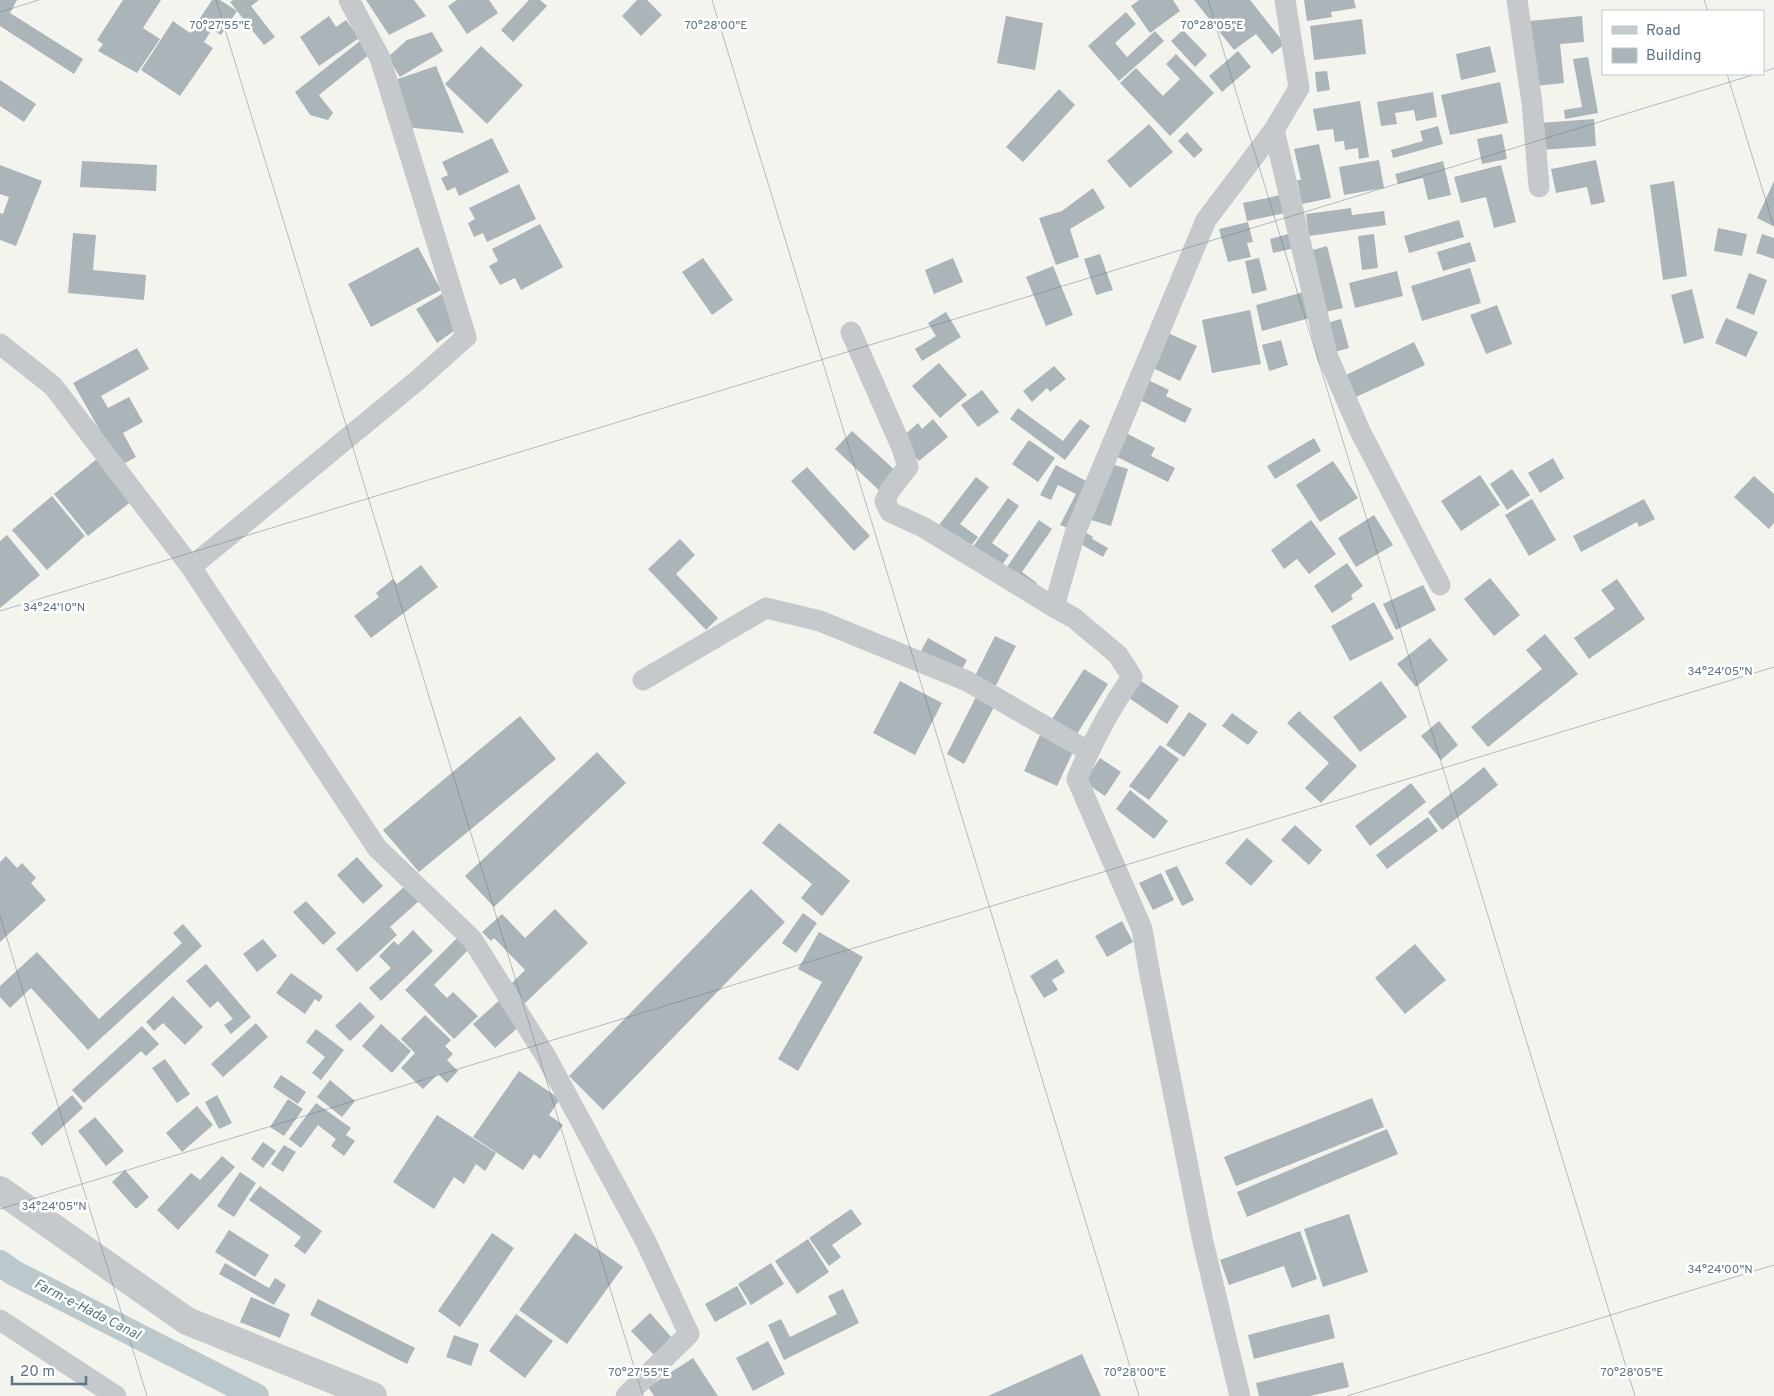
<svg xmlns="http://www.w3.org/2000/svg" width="1774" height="1396" font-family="Overpass,sans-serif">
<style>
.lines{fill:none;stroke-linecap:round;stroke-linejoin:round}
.canal{stroke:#bbc9cd;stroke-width:26}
.building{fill:#abb4b8}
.minor{stroke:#c6c9cc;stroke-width:21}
.tertiary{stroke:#c6c9cc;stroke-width:28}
.ticks{fill:none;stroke:#607583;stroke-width:1;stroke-opacity:0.45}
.labels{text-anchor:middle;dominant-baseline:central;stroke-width:5;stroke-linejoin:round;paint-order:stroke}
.water-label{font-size:14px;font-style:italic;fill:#5b7881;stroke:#fff}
.ticks-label{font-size:12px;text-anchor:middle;fill:#607583;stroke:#fff;stroke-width:5;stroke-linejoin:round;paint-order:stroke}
</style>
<rect width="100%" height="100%" fill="#f4f4ef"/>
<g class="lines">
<polyline class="canal" points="0,1263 14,1273 256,1396"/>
</g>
<g class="building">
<polygon points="0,0 17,0 10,13 83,59 74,74 0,26"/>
<polygon points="123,0 161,0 143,28 160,39 137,73 98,51 103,44 97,40"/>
<polygon points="212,0 220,0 237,11 221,35 212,29 204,42 213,48 180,96 141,70 173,21 190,33"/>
<polygon points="233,0 259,0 251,6 275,37 264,45 230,2"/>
<polygon points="366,0 414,0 426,16 389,35"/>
<polygon points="457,0 489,0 498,13 467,34 448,6"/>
<polygon points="529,0 540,0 547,6 513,42 501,30"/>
<polygon points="637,0 647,0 662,15 641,36 622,16"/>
<polygon points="1139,0 1173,0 1180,11 1150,33 1131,6"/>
<polygon points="1194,0 1250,0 1285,44 1272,54 1256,34 1234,50"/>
<polygon points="1304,0 1354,0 1356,8 1331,12 1332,17 1307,21"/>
<polygon points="1126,12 1136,24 1115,43 1127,57 1155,31 1164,41 1119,81 1088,46"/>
<polygon points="329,16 336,27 346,20 359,38 319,66 300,37"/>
<polygon points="1006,16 1043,23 1035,70 997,63"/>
<polygon points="1582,16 1584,42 1560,44 1564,83 1535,86 1529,21"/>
<polygon points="1362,19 1366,54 1314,60 1310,26"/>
<polygon points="1183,30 1207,55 1195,67 1171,41"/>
<polygon points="432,32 443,51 400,77 388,57 407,40"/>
<polygon points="360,41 370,54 319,95 333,113 328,120 310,115 295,92"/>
<polygon points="481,46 523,85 487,124 445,84"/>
<polygon points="1490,46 1496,72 1461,80 1456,54"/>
<polygon points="1238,51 1251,67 1222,92 1209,76"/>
<polygon points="1176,54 1214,93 1170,136 1120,83 1136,68 1163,96 1180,79 1166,64"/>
<polygon points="1588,57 1598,113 1565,119 1564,110 1582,107 1573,59"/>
<polygon points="436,66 464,133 405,127 389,82"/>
<polygon points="1327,71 1330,90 1317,92 1315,72"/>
<polygon points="0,80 36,104 24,122 0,106"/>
<polygon points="1500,82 1508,123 1450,135 1441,95"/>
<polygon points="1059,89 1075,105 1023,162 1006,147"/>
<polygon points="1433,92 1437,117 1416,121 1414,110 1395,113 1397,124 1381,126 1377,102"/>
<polygon points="1360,101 1369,157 1359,159 1358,148 1345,150 1344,141 1335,142 1333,129 1317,131 1313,109"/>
<polygon points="1594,119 1596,146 1541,150 1539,123"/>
<polygon points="1149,124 1173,152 1130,188 1107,161"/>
<polygon points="1438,126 1443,144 1393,158 1391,150 1423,141 1420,131"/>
<polygon points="1187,132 1203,150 1194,158 1178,141"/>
<polygon points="1502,134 1507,159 1482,164 1477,139"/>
<polygon points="492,138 509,172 459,196 455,187 447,191 441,178 448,175 442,162"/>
<polygon points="1319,144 1331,198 1302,204 1297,180 1301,180 1294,149"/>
<polygon points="1379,160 1384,188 1344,195 1339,167"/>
<polygon points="1596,160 1605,202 1591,205 1587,187 1556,193 1551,169"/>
<polygon points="82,161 157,165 156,191 80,187"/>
<polygon points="1443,161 1451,195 1428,200 1423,178 1398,184 1395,174"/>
<polygon points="0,165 42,181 16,246 0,240 0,213 3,214 9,197 0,194"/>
<polygon points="1501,165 1516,222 1494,228 1486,197 1461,203 1454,177"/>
<polygon points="1674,181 1687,276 1663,280 1650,185"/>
<polygon points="1774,181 1774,224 1773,226 1757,218"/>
<polygon points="519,184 536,219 487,242 483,233 474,237 468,223 475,219 469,208"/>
<polygon points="1093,188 1105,208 1070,229 1079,257 1056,265 1039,218 1062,211"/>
<polygon points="1286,194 1290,212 1247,221 1243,203"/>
<polygon points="1351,208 1352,215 1384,211 1386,225 1309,236 1306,214"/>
<polygon points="1459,220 1464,237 1409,253 1404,236"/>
<polygon points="1248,222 1253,242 1247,243 1251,257 1228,262 1219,229"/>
<polygon points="540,224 563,267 521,290 515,278 500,285 489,266 498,261 492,249"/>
<polygon points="1718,228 1747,234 1742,256 1714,251"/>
<polygon points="73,233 96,235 93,270 146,275 144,300 68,293"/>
<polygon points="1292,233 1295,248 1273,253 1270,239"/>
<polygon points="1374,234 1378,268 1362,270 1358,236"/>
<polygon points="1762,234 1774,238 1774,259 1756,253"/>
<polygon points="1470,242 1476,261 1443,271 1437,252"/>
<polygon points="1327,246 1343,308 1321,313 1306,252"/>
<polygon points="418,247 441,290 371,327 348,284"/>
<polygon points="1100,254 1113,290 1096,295 1084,259"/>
<polygon points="703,258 733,300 712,315 682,272"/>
<polygon points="953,258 963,282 934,294 925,270"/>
<polygon points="1259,258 1267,290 1252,294 1245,261"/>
<polygon points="1053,266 1073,315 1046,326 1026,277"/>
<polygon points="1470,268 1481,303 1422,321 1411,286"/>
<polygon points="1397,271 1403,296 1355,308 1349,283"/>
<polygon points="1749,273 1767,280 1754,315 1736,308"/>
<polygon points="1692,289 1704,338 1684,344 1671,295"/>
<polygon points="1304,292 1310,318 1262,331 1256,305"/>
<polygon points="442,294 458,328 437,343 416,309"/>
<polygon points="1497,305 1512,344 1486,354 1470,315"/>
<polygon points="1250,310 1261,364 1212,373 1202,320"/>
<polygon points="946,312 961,337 922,361 915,349 936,336 928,323"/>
<polygon points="1726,318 1758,332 1746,357 1715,343"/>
<polygon points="1341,319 1349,348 1335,352 1327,323"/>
<polygon points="1168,333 1197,346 1180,381 1151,367"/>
<polygon points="1281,340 1288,365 1269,371 1262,345"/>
<polygon points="1414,342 1425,365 1356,397 1346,375"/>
<polygon points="137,348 149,369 101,396 108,408 129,397 143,422 123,433 136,457 120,466 73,383"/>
<polygon points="939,363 967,395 940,418 912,386"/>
<polygon points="1054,366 1066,379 1050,392 1047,388 1032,402 1023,391"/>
<polygon points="1144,378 1169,390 1166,396 1192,409 1185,423 1134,397"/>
<polygon points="982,390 999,412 978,427 961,405"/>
<polygon points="1018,408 1063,441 1080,419 1090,426 1065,460 1010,419"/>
<polygon points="933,419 948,437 919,461 900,439 918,423 922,429"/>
<polygon points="852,431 898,473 881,492 835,449"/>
<polygon points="1126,433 1155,448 1151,456 1175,468 1168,482 1115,456"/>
<polygon points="1314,438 1321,451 1275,479 1267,466"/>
<polygon points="1029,440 1055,458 1038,482 1012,464"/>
<polygon points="98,458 133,500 88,536 54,494"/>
<polygon points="1553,458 1564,478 1540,493 1528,473"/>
<polygon points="1333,461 1358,498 1320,522 1296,485"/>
<polygon points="1108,463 1128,469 1111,526 1091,520"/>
<polygon points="1056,465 1090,483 1073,530 1060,525 1076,494 1058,485 1051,500 1040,495"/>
<polygon points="807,467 870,536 854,551 791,481"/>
<polygon points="1512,469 1530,495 1507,510 1490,484"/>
<polygon points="1480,475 1500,505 1461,531 1441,501"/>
<polygon points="1754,476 1774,494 1774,523 1769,529 1734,497"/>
<polygon points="976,477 989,487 960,524 978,537 969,548 939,525"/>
<polygon points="52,496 85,536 47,570 12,530"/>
<polygon points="1008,498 1019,506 992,543 1009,555 1000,568 972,548"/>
<polygon points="1532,499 1556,540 1529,556 1505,515"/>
<polygon points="1644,499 1655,519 1639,527 1637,522 1581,552 1573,536"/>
<polygon points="1374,515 1393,545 1356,567 1338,538"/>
<polygon points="1039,520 1052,529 1022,572 1037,583 1031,592 1003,573"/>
<polygon points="1311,520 1336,554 1309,574 1297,559 1284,569 1271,550"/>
<polygon points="1083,531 1093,537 1092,539 1108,548 1103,557 1077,542"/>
<polygon points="7,535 40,575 0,608 0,541"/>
<polygon points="680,539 695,555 676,574 718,618 706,630 648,569"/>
<polygon points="1347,563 1363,586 1351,595 1353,599 1332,613 1314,586"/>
<polygon points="421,565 438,587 371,638 354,616 379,597 376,593 393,579 397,584"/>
<polygon points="1490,578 1520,615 1494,636 1464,599"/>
<polygon points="1617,579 1645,619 1589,659 1574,638 1615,609 1601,590"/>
<polygon points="1423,585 1436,610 1396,630 1383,604"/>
<polygon points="1374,602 1394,639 1350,661 1331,626"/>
<polygon points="1545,634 1578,674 1488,747 1471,727 1542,669 1526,650"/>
<polygon points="995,636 1016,646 993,691 973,680"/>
<polygon points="928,638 967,660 960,673 921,651"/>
<polygon points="1430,638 1448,660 1416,687 1397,664"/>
<polygon points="1084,669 1108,684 1077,734 1052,719"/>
<polygon points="900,681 942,703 915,755 873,733"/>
<polygon points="1141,681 1179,706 1167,724 1129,698"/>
<polygon points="1381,681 1407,717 1360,752 1333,717"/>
<polygon points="977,695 995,705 964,764 947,754"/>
<polygon points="1299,711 1357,766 1321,803 1305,788 1329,763 1287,723"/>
<polygon points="1189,712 1207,724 1184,757 1166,745"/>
<polygon points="1232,713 1258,732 1248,745 1222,726"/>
<polygon points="520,716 556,759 419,872 383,830"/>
<polygon points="1439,721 1458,745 1441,760 1421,736"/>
<polygon points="1040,735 1074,750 1057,786 1024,771"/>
<polygon points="1160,745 1179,759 1149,800 1129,786"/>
<polygon points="597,752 626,783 494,907 465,876"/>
<polygon points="1100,758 1121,772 1105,796 1084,782"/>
<polygon points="1484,767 1498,785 1442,830 1428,812"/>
<polygon points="1411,783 1426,802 1370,846 1355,826"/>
<polygon points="1130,790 1168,821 1154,839 1116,809"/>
<polygon points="1428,817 1438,831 1387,869 1376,855"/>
<polygon points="779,823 850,881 822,916 801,898 812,884 762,843"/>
<polygon points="1295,825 1322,850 1309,865 1281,840"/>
<polygon points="1247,838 1273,861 1251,886 1225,863"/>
<polygon points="6,856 17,868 22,863 36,878 31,883 46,900 0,942 0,862"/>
<polygon points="357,857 383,886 363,904 337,875"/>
<polygon points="1177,866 1194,900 1182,906 1165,871"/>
<polygon points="1161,873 1174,900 1153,910 1139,883"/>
<polygon points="406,885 420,900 390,927 397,935 357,972 336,949"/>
<polygon points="751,889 785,922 603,1110 569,1076"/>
<polygon points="306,901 336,933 323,945 293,912"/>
<polygon points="555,909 588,943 523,1005 507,988 525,970 494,938 491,941 482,932 502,914 525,938"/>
<polygon points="803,913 817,923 796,953 782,943"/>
<polygon points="1122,921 1133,942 1107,957 1095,936"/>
<polygon points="183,924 202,946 88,1050 31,988 10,1008 0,997 0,986 37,952 99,1019 182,943 173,933"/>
<polygon points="413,930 433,951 381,1001 369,988 391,968 379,956 394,941 398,945"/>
<polygon points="819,932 863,957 798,1071 778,1059 822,982 798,969"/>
<polygon points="457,938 468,950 434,985 447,998 453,992 478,1016 454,1039 405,990"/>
<polygon points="263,939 277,956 257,972 243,954"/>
<polygon points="1415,944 1446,980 1405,1014 1375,978"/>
<polygon points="1057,959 1065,972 1052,980 1058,990 1044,998 1030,976"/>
<polygon points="206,964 251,1017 231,1034 224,1025 233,1019 218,1001 210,1008 186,981"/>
<polygon points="291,973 323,996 319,1002 315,999 305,1014 276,993"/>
<polygon points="173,996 203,1027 185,1045 163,1023 154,1031 146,1022"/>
<polygon points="501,999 523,1023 495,1048 473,1024"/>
<polygon points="360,1002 375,1017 350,1041 335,1026"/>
<polygon points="425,1015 451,1040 445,1046 453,1054 447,1060 458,1071 447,1083 438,1074 423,1089 401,1068 415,1053 401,1039"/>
<polygon points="256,1023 268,1037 223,1077 211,1064"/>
<polygon points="381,1024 411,1051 392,1073 362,1046"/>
<polygon points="142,1026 159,1044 146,1056 141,1051 84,1103 72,1090"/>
<polygon points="316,1029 344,1050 321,1080 312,1073 325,1057 306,1042"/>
<polygon points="165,1059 190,1094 177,1103 152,1068"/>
<polygon points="519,1071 560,1099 549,1115 563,1125 540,1159 534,1154 523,1170 473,1137"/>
<polygon points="281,1075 306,1092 298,1104 273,1087"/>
<polygon points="330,1080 355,1101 342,1117 317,1097"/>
<polygon points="72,1095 83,1108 42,1146 31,1133"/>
<polygon points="217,1095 232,1123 219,1129 205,1102"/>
<polygon points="1372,1098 1384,1127 1236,1186 1224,1157"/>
<polygon points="288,1099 303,1109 284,1136 270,1127"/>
<polygon points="316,1103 351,1128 346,1135 355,1141 344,1156 331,1146 336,1139 318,1125 301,1148 289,1139"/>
<polygon points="197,1106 213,1125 182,1152 166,1133"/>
<polygon points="437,1115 496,1153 485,1171 476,1164 464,1184 454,1177 434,1209 393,1182"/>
<polygon points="95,1117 124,1151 106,1166 78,1131"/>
<polygon points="1387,1129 1398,1154 1247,1217 1237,1192"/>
<polygon points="263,1142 276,1151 263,1168 251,1159"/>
<polygon points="284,1145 296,1152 283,1172 271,1164"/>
<polygon points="222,1156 235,1167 178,1230 157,1210 191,1173 200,1180"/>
<polygon points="125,1170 149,1197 136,1209 112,1182"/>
<polygon points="240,1172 256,1183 234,1217 217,1206"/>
<polygon points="260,1186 322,1231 305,1254 294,1246 301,1237 249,1200"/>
<polygon points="851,1209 862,1224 832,1245 841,1257 829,1266 809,1238"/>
<polygon points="1349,1214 1368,1272 1323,1287 1304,1229"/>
<polygon points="229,1230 269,1255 255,1277 215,1252"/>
<polygon points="1300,1231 1317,1279 1292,1288 1284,1266 1229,1285 1220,1260"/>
<polygon points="492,1233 514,1248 460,1327 438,1311"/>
<polygon points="575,1233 623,1267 567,1344 519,1310"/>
<polygon points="808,1239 829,1272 797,1294 775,1261"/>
<polygon points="225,1263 269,1288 275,1278 286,1285 274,1305 219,1274"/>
<polygon points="771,1263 784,1284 751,1305 738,1284"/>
<polygon points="737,1286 747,1304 715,1322 705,1304"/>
<polygon points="843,1289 859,1323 784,1360 768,1325 781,1319 790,1337 837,1314 828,1296"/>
<polygon points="251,1297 290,1314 280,1338 240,1322"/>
<polygon points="318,1299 415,1348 407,1364 310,1315"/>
<polygon points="650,1313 672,1338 654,1355 631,1331"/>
<polygon points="516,1314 553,1341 525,1378 489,1351"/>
<polygon points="1329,1314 1335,1338 1254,1359 1248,1335"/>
<polygon points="454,1335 479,1344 471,1366 446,1357"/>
<polygon points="768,1341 785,1374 753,1391 736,1358"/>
<polygon points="1082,1354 1101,1396 988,1396"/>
<polygon points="693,1358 718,1396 654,1396 648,1387"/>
<polygon points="1343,1362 1349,1387 1310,1396 1259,1396 1256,1383"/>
</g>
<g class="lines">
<g class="minor">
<polyline points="1517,0 1532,103 1539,187"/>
<polyline points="1274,130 1327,355 1360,431 1440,585"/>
<polyline points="851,332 902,448 908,467 890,490 885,501 890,512 923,527 1054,607"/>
<polyline points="0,344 53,386 191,567 377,848 472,939 545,1055 645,1240 689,1334 626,1396"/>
<polyline points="191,567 419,379 466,337 380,58 349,0"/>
<polyline points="643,680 766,608 820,621 967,681 1088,751"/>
<polyline points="0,1320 116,1396"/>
<path d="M 1240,1396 L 1203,1242 L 1150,975 L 1142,929 L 1077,779 C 1092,742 1109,710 1132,677 L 1118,655 L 1074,618 L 1054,607 L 1075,533 L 1206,220 L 1274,130 L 1299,88 L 1285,0"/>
</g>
<polyline class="tertiary" points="0,1190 187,1321 373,1396"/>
</g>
<path class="ticks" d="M 216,0 L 643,1396M 712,0 L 1139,1396M 1208,0 L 1635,1396M 1704,0 L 1708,11M 0,12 L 39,0M 1763,72 L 1774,68M 1727,74 L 1774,227M 0,611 L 1756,74M 0,916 L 147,1396M 0,1209 L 1774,667M 1347,1396 L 1774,1265"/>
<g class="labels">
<g class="water-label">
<text transform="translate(87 1310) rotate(27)">Farm-e-Hada Canal</text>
</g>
</g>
<g class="ticks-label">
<text x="220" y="29">70°27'55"E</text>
<text x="716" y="29">70°28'00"E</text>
<text x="1212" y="29">70°28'05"E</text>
<text x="54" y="611">34°24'10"N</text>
<text x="1720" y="675">34°24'05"N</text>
<text x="54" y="1210">34°24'05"N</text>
<text x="1720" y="1273">34°24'00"N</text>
<text x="639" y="1376">70°27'55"E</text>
<text x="1135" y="1376">70°28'00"E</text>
<text x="1632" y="1376">70°28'05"E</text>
</g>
<rect x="1602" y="10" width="162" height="65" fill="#ffffff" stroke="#bfc8cd"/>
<rect x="1612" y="26" width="25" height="8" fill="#c6c9cc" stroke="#bfc8cd"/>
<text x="1646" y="35" font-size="15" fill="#607583">Road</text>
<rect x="1612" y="48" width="25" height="15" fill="#abb4b8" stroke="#bfc8cd"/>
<text x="1646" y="60" font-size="15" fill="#607583">Building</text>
<path d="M12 1376v8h74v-8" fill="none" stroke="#607583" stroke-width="2.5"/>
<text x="20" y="1376" font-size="15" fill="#607583" stroke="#ffffff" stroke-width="4" paint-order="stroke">20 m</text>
</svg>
